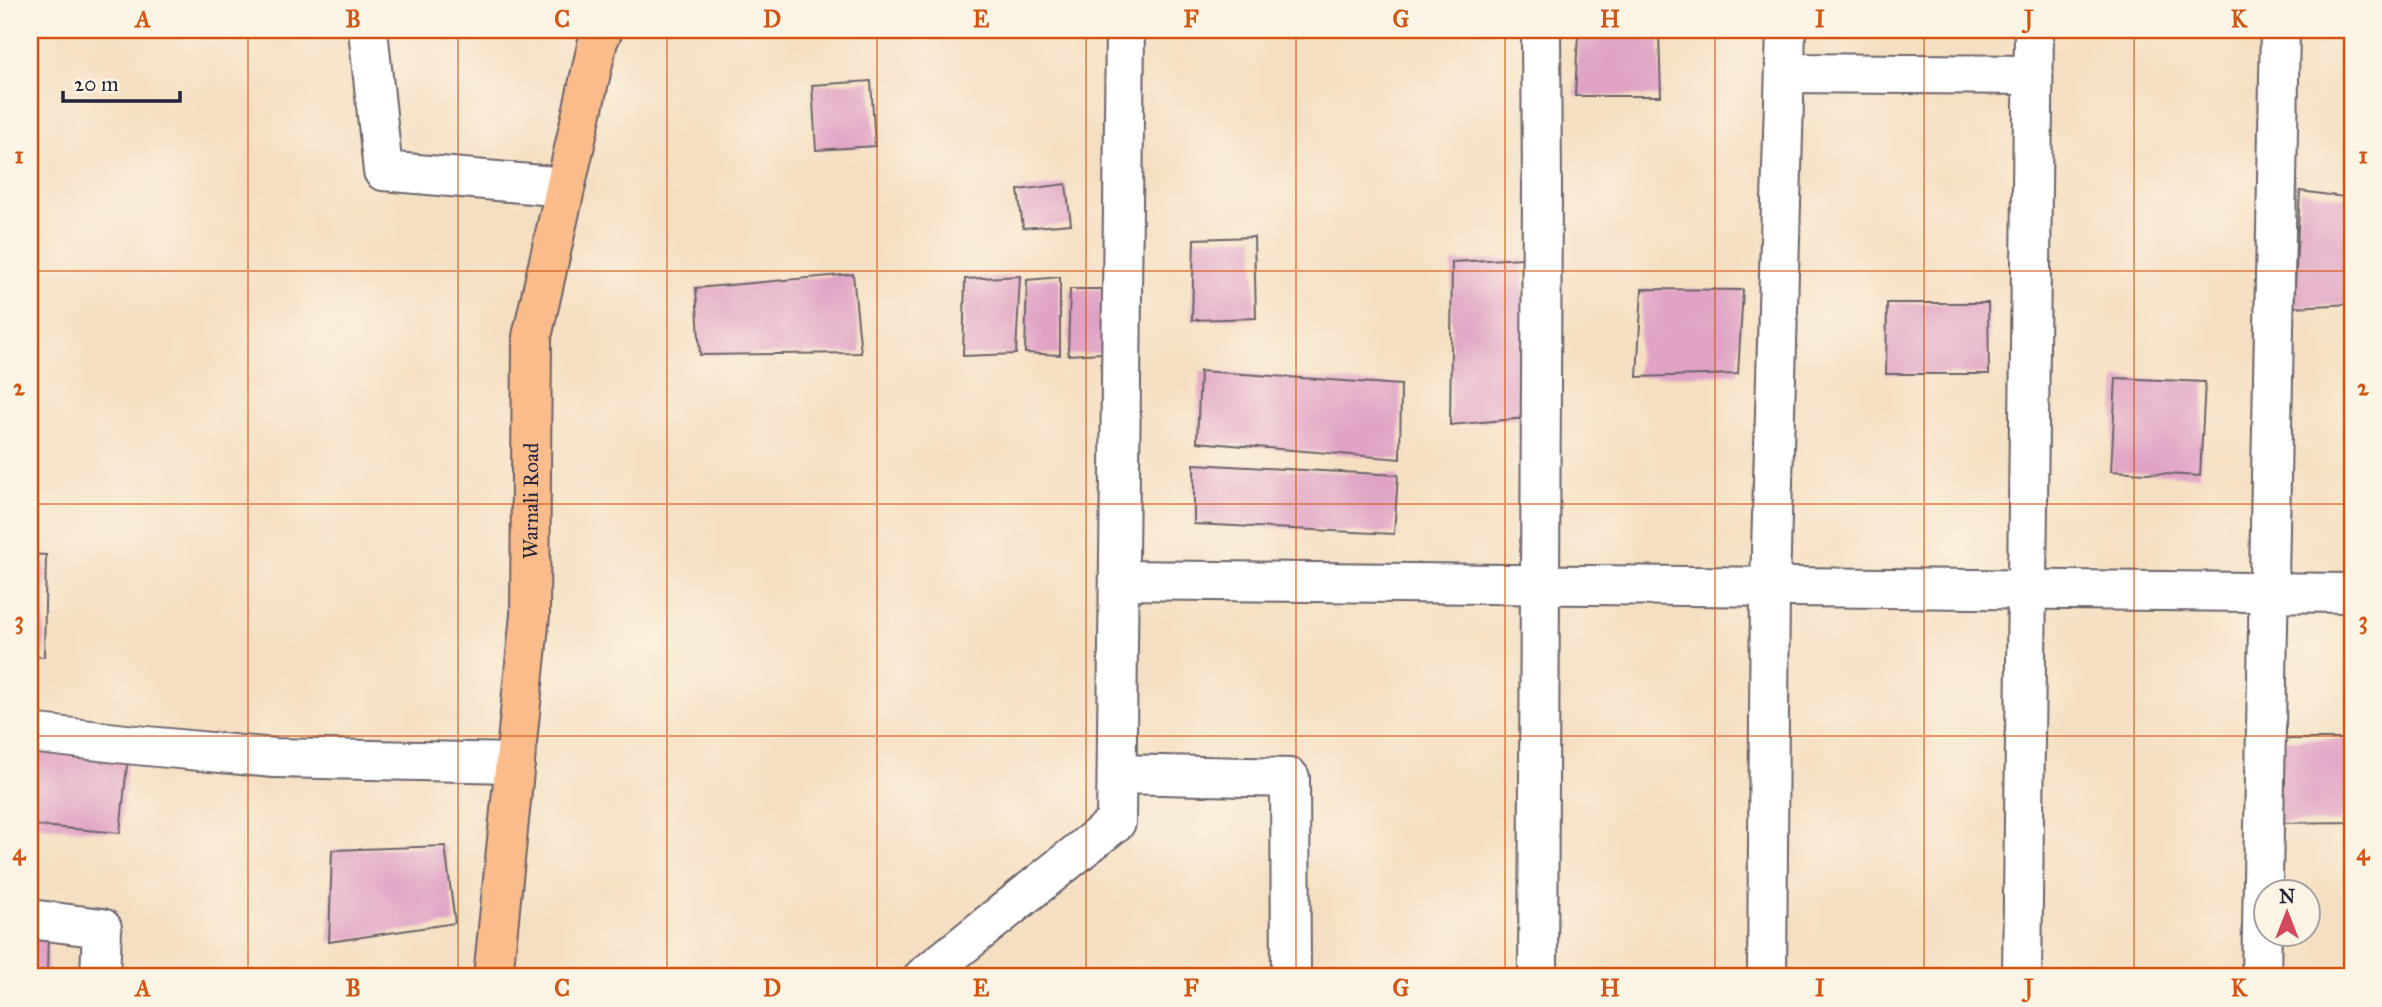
<svg xmlns="http://www.w3.org/2000/svg" width="2382" height="1007" font-family="'IM FELL Great Primer',serif">
<style>
.building{fill:#e0a3c5}
.lines{fill:none;stroke-linecap:round;stroke-linejoin:round}
.minor-casing{stroke:#6c646a;stroke-width:42}
.major-casing{stroke:#6c646a;stroke-width:42}
.minor{stroke:#fff;stroke-width:38}
.major{stroke:#fabc8b;stroke-width:38}
.grid{fill:none;stroke:#d45411;stroke-width:2;stroke-opacity:0.55}
.labels{text-anchor:middle;dominant-baseline:central;stroke-width:7;stroke-linejoin:round;paint-order:stroke}
.street-label{font-size:21px;fill:#22223b;stroke:#fcf5e5}
.neatline{fill:none;stroke:#d45411;stroke-width:2.5}
.grid-label{font-size:23px;text-anchor:middle;font-weight:bold;fill:#d45411}
</style>
<rect width="100%" height="100%" fill="#fcf5e5"/>
<filter id="ink" filterUnits="userSpaceOnUse"><feTurbulence type="fractalNoise" baseFrequency=".0143" numOctaves="2"/><feDisplacementMap in="SourceGraphic" scale="14" xChannelSelector="R" yChannelSelector="G"/><feConvolveMatrix kernelMatrix="1 2 1 2 8 2 1 2 1" color-interpolation-filters="sRGB"/></filter>
<filter id="wash" filterUnits="userSpaceOnUse"><feTurbulence type="fractalNoise" baseFrequency=".00686" numOctaves="4" result="noise"/><feDisplacementMap in="SourceGraphic" scale="28" xChannelSelector="R" yChannelSelector="G"/><feGaussianBlur stdDeviation="1.57" result="paint"/><feColorMatrix in="noise" values="0 0 0 0 0 0 0 0 0 0 0 0 0 0 0 0 0 1.4 0 .05"/><feComposite in="paint" operator="in"/></filter>
<g filter="url(#wash)">
<rect width="100%" height="100%" fill="#f5dfc2"/>
<g id="blocks">
<g class="building">
<polygon points="1578,33 1659,33 1661,96 1575,96"/>
<polygon points="871,81 875,146 816,150 812,85"/>
<polygon points="1066,184 1071,224 1023,228 1018,190"/>
<polygon points="2300,191 2352,198 2352,304 2294,307"/>
<polygon points="1254,237 1256,318 1192,320 1194,239"/>
<polygon points="1523,258 1526,418 1450,425 1452,262"/>
<polygon points="853,274 861,353 700,355 696,288"/>
<polygon points="1020,276 1016,354 963,356 965,279"/>
<polygon points="1060,277 1060,355 1025,353 1027,280"/>
<polygon points="1070,289 1102,289 1102,353 1068,355"/>
<polygon points="1642,289 1743,290 1738,374 1637,377"/>
<polygon points="1887,303 1988,303 1989,374 1886,374"/>
<polygon points="1200,371 1401,385 1400,459 1197,442"/>
<polygon points="2116,378 2205,382 2200,476 2111,471"/>
<polygon points="1194,464 1398,475 1394,534 1194,524"/>
<polygon points="30,554 46,555 44,657 30,656"/>
<polygon points="2279,739 2352,739 2352,822 2276,823"/>
<polygon points="30,746 128,755 120,833 30,825"/>
<polygon points="445,846 455,923 329,942 332,850"/>
<polygon points="30,927 48,929 47,977 30,977"/>
</g>
</g>
</g>
<g filter="url(#ink)">
<use href="#blocks" fill-opacity="0" stroke="#6c646a" stroke-width="2"/>
<g class="lines">
<defs>
<g id="minor">
<polyline points="368,30 383,171 565,187"/>
<polyline points="1787,73 2033,75"/>
<polyline points="1119,580 2352,593"/>
<polyline points="30,733 126,744 274,758 515,763"/>
<polyline points="1117,774 1290,778 1291,977"/>
<polyline points="30,919 102,928 100,977"/>
<polyline points="923,977 1116,822 1125,30"/>
<polyline points="1538,977 1542,188 1541,30"/>
<polyline points="1767,977 1770,586 1786,30"/>
<polyline points="2022,977 2034,30"/>
<polyline points="2261,977 2280,30"/>
</g>
<g id="major">
<path id="s1" d="M 493,977 L 530,615 L 532,337 L 598,41 L 603,30"/>
</g>
</defs>
<use href="#minor" class="minor-casing"/>
<use href="#major" class="major-casing"/>
<use href="#minor" class="minor"/>
<use href="#major" class="major"/>
</g>
</g>
<path class="grid" d="M 248,30 L 248,977M 458,30 L 458,977M 667,30 L 667,977M 877,30 L 877,977M 1086,30 L 1086,977M 1296,30 L 1296,977M 1505,30 L 1505,977M 1715,30 L 1715,977M 1924,30 L 1924,977M 2134,30 L 2134,977M 30,271 L 2352,271M 30,504 L 2352,504M 30,736 L 2352,736"/>
<g class="labels">
<g class="street-label">
<text stroke="none"><textPath href="#s1" startOffset="478">Warnali Road</textPath></text>
</g>
</g>
<rect width="2382" height="1007" fill="none" stroke="#fcf5e5" stroke-width="77"/>
<g transform="translate(2287 913)"><circle r="33" fill="#fcf5e5" stroke="#a5a1a1" stroke-width="2"/>
<path d="M0-5L12 26L0 18L-12 26Z" fill="#d1495b"/>
<text y="-10" font-size="19" font-weight="bold" text-anchor="middle" fill="#22223b">N</text>
</g>
<path d="M63 91v10h117v-10" fill="none" stroke="#22223b" stroke-width="3.5"/>
<text x="74" y="91" font-size="21" fill="#22223b" stroke="#fcf5e5" stroke-width="5" paint-order="stroke">20 m</text>
<rect x="38" y="38" width="2306" height="930" class="neatline"/>
<g class="grid-label">
<text x="143" y="27">A</text>
<text x="353" y="27">B</text>
<text x="562" y="27">C</text>
<text x="772" y="27">D</text>
<text x="981" y="27">E</text>
<text x="1191" y="27">F</text>
<text x="1401" y="27">G</text>
<text x="1610" y="27">H</text>
<text x="1820" y="27">I</text>
<text x="2029" y="27">J</text>
<text x="2239" y="27">K</text>
<text x="19" y="163">1</text>
<text x="2363" y="163">1</text>
<text x="19" y="395">2</text>
<text x="2363" y="395">2</text>
<text x="19" y="628">3</text>
<text x="2363" y="628">3</text>
<text x="19" y="860">4</text>
<text x="2363" y="860">4</text>
<text x="143" y="996">A</text>
<text x="353" y="996">B</text>
<text x="562" y="996">C</text>
<text x="772" y="996">D</text>
<text x="981" y="996">E</text>
<text x="1191" y="996">F</text>
<text x="1401" y="996">G</text>
<text x="1610" y="996">H</text>
<text x="1820" y="996">I</text>
<text x="2029" y="996">J</text>
<text x="2239" y="996">K</text>
</g>
</svg>
